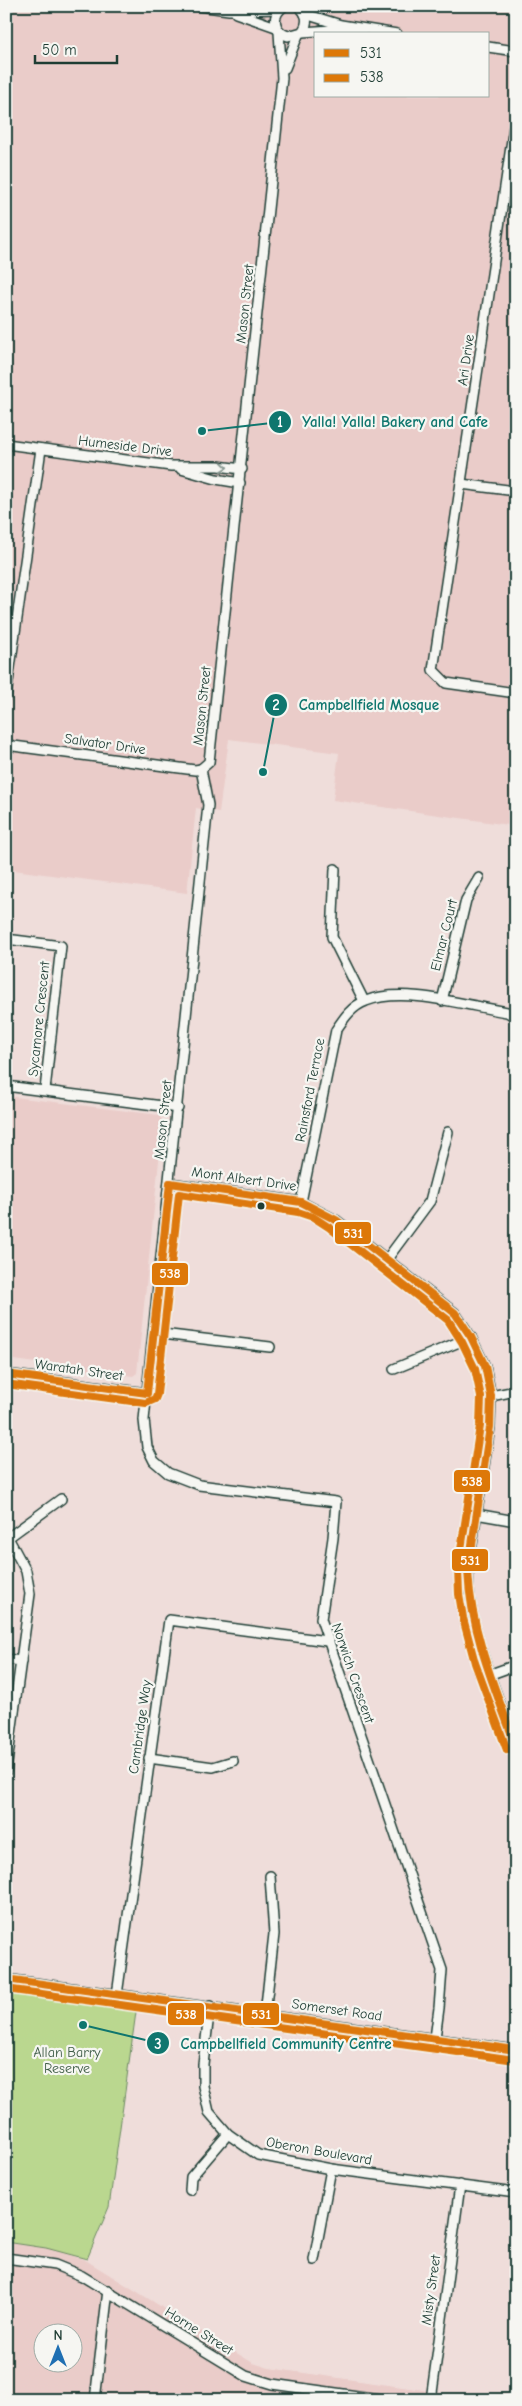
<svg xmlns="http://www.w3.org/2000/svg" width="522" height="2406" font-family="'Comic Neue',sans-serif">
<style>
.built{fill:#eaccc9;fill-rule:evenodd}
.green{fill:#bad78f;stroke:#6c8a62}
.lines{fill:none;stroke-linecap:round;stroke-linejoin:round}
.minor-casing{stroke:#1f3d34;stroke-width:12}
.minor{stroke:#f6f6f2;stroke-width:9}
.bus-1-casing{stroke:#f6f6f2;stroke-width:11}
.bus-2-casing{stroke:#f6f6f2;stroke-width:11}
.bus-1{stroke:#dd7808;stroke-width:8}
.bus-2{stroke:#dd7808;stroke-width:8}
.oneway{stroke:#8a9a93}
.bus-dot{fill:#1f3d34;stroke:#f6f6f2;stroke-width:2}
.labels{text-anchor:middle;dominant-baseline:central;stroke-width:4.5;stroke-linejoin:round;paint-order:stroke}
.street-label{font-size:14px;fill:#1f3d34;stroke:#f6f6f2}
.park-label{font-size:14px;fill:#3e5c46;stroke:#f6f6f2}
.leader{fill:none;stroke:#0f766e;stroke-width:2}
.callout-dot{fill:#0f766e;stroke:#f6f6f2;stroke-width:2}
.mark-label{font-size:15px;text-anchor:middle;font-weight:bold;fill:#fff}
.callout-label{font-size:15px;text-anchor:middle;font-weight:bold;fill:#0f766e;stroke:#f6f6f2;stroke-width:4.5;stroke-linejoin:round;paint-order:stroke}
.line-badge{stroke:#f6f6f2;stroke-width:2}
.badge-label{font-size:14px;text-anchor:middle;font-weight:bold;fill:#fff}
</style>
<rect width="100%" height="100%" fill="#efddda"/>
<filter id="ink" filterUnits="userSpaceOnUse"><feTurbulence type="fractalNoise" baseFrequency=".02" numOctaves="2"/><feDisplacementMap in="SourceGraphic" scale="10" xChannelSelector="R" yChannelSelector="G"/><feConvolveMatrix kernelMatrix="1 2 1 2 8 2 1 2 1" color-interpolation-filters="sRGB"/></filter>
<g filter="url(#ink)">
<g class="built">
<path d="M 6,6 L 516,6 L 516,826 L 333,800 L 339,753 L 229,739 L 219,812 L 196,808 L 187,893 L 6,869 ZM 316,34 L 488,34 L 488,96 L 316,96 Z"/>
<polygon points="6,1096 159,1115 163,1122 137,1373 133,1376 6,1359"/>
<path d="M 6,2193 L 16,2204 L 7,2242 L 55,2249 L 87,2261 L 253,2363 L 269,2368 L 493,2400 L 6,2400 ZM 42,2334 L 72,2334 L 72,2364 L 42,2364 Z"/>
</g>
<polygon class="green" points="6,1990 100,2003 136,2012 109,2207 87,2259 46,2248 6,2242 11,2204 6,2198"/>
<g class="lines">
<defs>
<g id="minor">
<polyline points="199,6 229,10 280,9"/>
<path d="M 284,6 C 271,15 273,31 288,36 L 302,32 C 309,23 308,13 298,6"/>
<polyline points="236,13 276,27"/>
<polyline points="305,14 341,25 397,34"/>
<polyline points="302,32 347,29"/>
<polyline points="488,47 516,51"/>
<polyline points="285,68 298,35"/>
<polyline points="516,113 433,670 446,683 516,693"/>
<polyline points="6,444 171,466 218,466 242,469"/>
<polyline points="181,469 216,479 240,483"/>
<polyline points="461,484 516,491"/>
<polyline points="6,696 41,449"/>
<polyline points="6,745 195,770 201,769"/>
<polyline points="201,769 208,805 144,1420 147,1447 154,1461 168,1473 199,1485 336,1502 333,1538 321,1619 442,1970 439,2008 435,2038"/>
<polyline points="201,769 209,762 282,78 279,32"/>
<polyline points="335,869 332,937 364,1001"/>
<polyline points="6,939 61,946 45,1090"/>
<polyline points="442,1001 466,900 479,878"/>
<polyline points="6,1086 178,1108"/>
<path d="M 170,1183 L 301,1202 L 336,1220 L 455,1313 L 471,1337 L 485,1366 L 491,1396 L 490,1427 L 468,1571 C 468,1631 496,1690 516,1747"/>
<path d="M 301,1202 L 336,1030 C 344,1018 352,1006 366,1001 C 404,986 468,1006 507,1012 L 516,1017"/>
<polyline points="387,1259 430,1201 448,1132"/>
<polyline points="154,1333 270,1347"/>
<polyline points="394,1369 471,1337"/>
<polyline points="6,1374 147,1393"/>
<polyline points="491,1396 516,1391"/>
<polyline points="476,1514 516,1521"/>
<polyline points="6,1534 26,1571 30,1594 6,1771"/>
<polyline points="9,1537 61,1499"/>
<polyline points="6,1659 21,1661"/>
<polyline points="491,1674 516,1665"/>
<polyline points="149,1758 213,1767 233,1761"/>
<polyline points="6,1979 516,2050"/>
<polyline points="117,1995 169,1620 327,1641"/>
<polyline points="210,2006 203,2064 203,2086 209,2112 228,2134 258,2155 331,2169 516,2193"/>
<polyline points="265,2014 274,1934 270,1876"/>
<polyline points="190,2190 191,2177 228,2134"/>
<polyline points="6,2258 55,2265 82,2276 246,2376 272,2384 386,2400"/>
<polyline points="314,2260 331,2169"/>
<polyline points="95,2400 108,2290"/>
<polyline points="431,2400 460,2185"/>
</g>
</defs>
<use href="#minor" class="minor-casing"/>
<use href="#minor" class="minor"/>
<defs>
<g id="bus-1">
<path d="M 170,1183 L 301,1202 L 336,1220 L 455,1313 L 471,1337 L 485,1366 L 491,1396 L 490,1427 L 468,1571 C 471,1633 495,1689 516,1746"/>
<polyline points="6,1374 147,1393"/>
<polyline points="147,1393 170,1183"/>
<polyline points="6,1979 516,2050"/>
</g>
<g id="bus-2">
<polyline points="6,1384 146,1403 155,1399 157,1394 179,1194 298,1212 313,1217 330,1228 448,1320 462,1342 475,1369 481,1397 480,1426 458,1569 459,1594 463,1618 475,1663 507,1750"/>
<polyline points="6,1989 515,2060"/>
</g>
</defs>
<use href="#bus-1" class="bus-1-casing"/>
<use href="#bus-2" class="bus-2-casing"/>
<use href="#bus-1" class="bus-1"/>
<use href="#bus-2" class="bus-2"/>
</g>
<defs><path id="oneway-chevron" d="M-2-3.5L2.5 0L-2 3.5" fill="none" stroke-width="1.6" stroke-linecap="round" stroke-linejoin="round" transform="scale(1.25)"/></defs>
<use class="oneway" href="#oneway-chevron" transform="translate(224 467) rotate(6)"/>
</g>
<circle class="bus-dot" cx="261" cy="1206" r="4.5"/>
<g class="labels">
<g class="street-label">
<text transform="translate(245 304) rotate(-84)">Mason Street</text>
<text transform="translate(466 360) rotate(-82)">Ari Drive</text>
<text transform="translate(125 446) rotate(7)">Humeside Drive</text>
<text transform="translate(202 706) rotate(-84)">Mason Street</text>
<text transform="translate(105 744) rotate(8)">Salvator Drive</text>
<text transform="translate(444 935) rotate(-76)">Elmar Court</text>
<text transform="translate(39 1019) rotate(-84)">Sycamore Crescent</text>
<text transform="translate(310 1090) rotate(-79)">Rainsford Terrace</text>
<text transform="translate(163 1120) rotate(-84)">Mason Street</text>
<text transform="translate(244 1179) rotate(8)">Mont Albert Drive</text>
<text transform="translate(79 1370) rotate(8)">Waratah Street</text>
<text transform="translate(353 1673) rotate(71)">Norwich Crescent</text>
<text transform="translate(140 1727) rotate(-82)">Cambridge Way</text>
<text transform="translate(337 2010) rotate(8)">Somerset Road</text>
<text transform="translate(319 2151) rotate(10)">Oberon Boulevard</text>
<text transform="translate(431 2290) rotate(-82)">Misty Street</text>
<text transform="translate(199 2331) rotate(32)">Horne Street</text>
</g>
<g class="park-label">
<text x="67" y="2052">Allan Barry<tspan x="67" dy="16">Reserve</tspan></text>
</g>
</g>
<path class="leader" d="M202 431L280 422M263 772L276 705M83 2025L158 2043"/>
<g class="callout-dot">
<circle cx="202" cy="431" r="5"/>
<circle cx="263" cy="772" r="5"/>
<circle cx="83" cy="2025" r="5"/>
<circle cx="280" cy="422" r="12"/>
<circle cx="276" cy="705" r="12"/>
<circle cx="158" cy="2043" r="12"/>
</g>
<g class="mark-label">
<text x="280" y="427">1</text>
<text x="276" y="710">2</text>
<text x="158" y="2049">3</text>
</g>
<g class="callout-label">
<text x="395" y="427">Yalla! Yalla! Bakery and Cafe</text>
<text x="369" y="710">Campbellfield Mosque</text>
<text x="286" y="2049">Campbellfield Community Centre</text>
</g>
<g class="line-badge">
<rect x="334" y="1221" width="38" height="24" rx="5" fill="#dd7808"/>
<rect x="151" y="1262" width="38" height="24" rx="5" fill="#dd7808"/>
<rect x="453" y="1469" width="38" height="24" rx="5" fill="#dd7808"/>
<rect x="451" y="1548" width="38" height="24" rx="5" fill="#dd7808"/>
<rect x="167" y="2002" width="38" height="24" rx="5" fill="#dd7808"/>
<rect x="242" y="2002" width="38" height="24" rx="5" fill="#dd7808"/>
</g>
<g class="badge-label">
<text x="353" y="1238">531</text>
<text x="170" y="1278">538</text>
<text x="472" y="1486">538</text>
<text x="470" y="1565">531</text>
<text x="186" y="2019">538</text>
<text x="261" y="2019">531</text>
</g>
<rect width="522" height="2406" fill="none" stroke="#f6f6f2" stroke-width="25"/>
<rect x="12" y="12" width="497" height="2381" fill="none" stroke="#1f3d34" stroke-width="2" filter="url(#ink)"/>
<rect x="314" y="32" width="175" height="65" fill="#f6f6f2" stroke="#a0aca6"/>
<rect x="324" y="49" width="25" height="8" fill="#dd7808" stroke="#a0aca6"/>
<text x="360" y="58" font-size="15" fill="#1f3d34">531</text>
<rect x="324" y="74" width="25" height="8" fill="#dd7808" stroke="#a0aca6"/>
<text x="360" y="82" font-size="15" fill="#1f3d34">538</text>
<g transform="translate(58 2348)"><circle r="24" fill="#f6f6f2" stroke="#a0aca6"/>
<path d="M0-4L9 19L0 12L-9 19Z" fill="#1f6fb2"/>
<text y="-8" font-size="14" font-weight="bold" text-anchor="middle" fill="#1f3d34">N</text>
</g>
<path d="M35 55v8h82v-8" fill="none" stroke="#1f3d34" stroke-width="2.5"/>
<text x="42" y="55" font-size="15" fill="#1f3d34" stroke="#f6f6f2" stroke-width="4" paint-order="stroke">50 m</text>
</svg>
